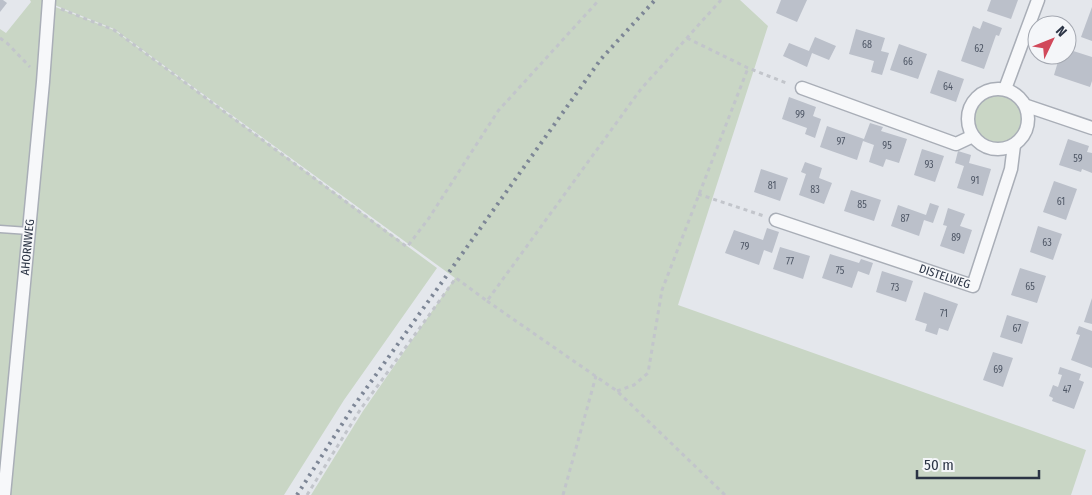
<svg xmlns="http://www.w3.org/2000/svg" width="1092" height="495" font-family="'Fira Sans Condensed',sans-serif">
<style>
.green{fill:#c9d6c5}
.building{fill:#bbc0ca}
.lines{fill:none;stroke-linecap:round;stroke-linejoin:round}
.lane-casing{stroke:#a9aeb7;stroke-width:9}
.street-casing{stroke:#a9aeb7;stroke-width:15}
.path{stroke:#c2c5cb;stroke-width:3;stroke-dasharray:4 4;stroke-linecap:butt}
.lane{stroke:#f7f8fa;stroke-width:6}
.street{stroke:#f7f8fa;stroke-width:12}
.rail{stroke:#7d8696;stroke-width:4;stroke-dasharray:2.5 5;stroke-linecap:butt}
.labels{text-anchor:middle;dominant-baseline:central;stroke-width:4.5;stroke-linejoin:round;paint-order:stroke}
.number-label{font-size:10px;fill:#4f5766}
.street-label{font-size:12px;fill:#2b3445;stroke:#f4f6f9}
</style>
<rect width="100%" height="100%" fill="#e4e7ec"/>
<g class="green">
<polygon points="30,0 740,0 768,26 678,305 1086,450 1071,495 311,495 363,411 455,278 114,29 47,2 0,495 0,29 6,33 31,2"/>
<polygon points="48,4 114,30 437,268 344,400 284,495 3,495"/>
<circle cx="998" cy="119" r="30"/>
</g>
<g class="building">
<polygon points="0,0 3,0 7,3 0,12"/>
<polygon points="781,0 807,0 797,22 776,13"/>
<polygon points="991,0 1018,0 1011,19 987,11"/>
<polygon points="1092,7 1092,41 1081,37"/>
<polygon points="983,21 1002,28 999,36 996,35 984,69 961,61 973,26 980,29"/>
<polygon points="856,29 885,38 881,51 889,53 882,75 871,72 874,61 849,54"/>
<polygon points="815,37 836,46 829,60 812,53 807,67 783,56 789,43 809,51"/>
<polygon points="899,44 927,54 918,79 890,70"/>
<polygon points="1067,49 1092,57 1092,81 1090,87 1054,75 1060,55 1067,55"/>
<polygon points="938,70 964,79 956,102 930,93"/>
<polygon points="789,97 816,107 813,116 821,119 815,138 805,134 807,128 782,119"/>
<polygon points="870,123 883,127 881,131 907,139 899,163 886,159 883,167 869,162 874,145 863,141 857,160 820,147 827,126 864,139"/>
<polygon points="1068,139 1089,146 1087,152 1092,153 1092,173 1082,169 1081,172 1059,165"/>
<polygon points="922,149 944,156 935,182 914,175"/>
<polygon points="958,151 971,155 969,163 991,169 983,196 957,188 964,166 955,163"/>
<polygon points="805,162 822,168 819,178 832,183 824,204 799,195 806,174 801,172"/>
<polygon points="761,169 788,178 780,201 754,192"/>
<polygon points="1054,181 1077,189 1066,220 1043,212"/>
<polygon points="851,190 881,200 874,221 844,211"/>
<polygon points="930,203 939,206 933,223 924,220 919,236 891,226 898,205 926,215"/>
<polygon points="948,208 965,214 960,226 972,230 964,254 940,246 947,226 943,225"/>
<polygon points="1038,226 1062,234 1053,260 1030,252"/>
<polygon points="767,228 779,232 772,253 764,250 759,265 725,253 734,230 763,240"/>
<polygon points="780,247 810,256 803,279 773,269"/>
<polygon points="830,254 859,263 861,259 873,263 869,275 858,271 852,288 822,278"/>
<polygon points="1020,268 1046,276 1037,303 1011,295"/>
<polygon points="882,271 913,281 906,302 876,292"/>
<polygon points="924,292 958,304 948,331 939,328 937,335 925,331 927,324 915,320"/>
<polygon points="1092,298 1092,324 1084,322"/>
<polygon points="1007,315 1029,322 1022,344 1000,337"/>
<polygon points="1079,326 1092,331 1092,368 1071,360 1080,335 1076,334"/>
<polygon points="993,352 1013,358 1003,387 983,380"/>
<polygon points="1060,367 1081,374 1079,380 1084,382 1074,409 1052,401 1053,398 1049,396 1053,385 1058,387 1062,375 1058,374"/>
</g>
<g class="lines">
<defs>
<polyline id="lane" points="0,229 29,231"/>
<g id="street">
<polyline points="802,88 956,144 973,136"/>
<circle cx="998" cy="119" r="30"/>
<polyline points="1005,89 1038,0"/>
<polyline points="1027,106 1092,128"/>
<path id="s1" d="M 776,220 L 973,286 L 1011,169 L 1014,145"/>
<path id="s2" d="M 4,495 L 43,82 L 49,0"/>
</g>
</defs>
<use href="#lane" class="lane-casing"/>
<use href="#street" class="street-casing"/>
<g class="path">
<polyline points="61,9 114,30 407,247 429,218 498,111 599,0"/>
<polyline points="0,38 8,44 30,67"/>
<polyline points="687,38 748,68 789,84"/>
<polyline points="698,194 764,216"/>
<polyline points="487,301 617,391 725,495"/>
<polyline points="617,391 634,385 648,373 662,290 748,68"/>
<polyline points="307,495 360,410 456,278 487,301 641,89 721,0"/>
<polyline points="563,495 596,376"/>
</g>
<use href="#lane" class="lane"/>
<use href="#street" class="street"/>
<polyline class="rail" points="297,495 353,407 601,59 655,0"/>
</g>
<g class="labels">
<g class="number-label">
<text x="867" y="45">68</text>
<text x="979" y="49">62</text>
<text x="908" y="62">66</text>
<text x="948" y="87">64</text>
<text x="800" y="115">99</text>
<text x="841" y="142">97</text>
<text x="887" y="146">95</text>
<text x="1078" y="159">59</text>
<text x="929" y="165">93</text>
<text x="975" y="181">91</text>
<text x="772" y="186">81</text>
<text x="815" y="190">83</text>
<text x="1061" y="202">61</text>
<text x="862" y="205">85</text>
<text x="905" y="219">87</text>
<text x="956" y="238">89</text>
<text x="1047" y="243">63</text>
<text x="745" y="247">79</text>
<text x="790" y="262">77</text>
<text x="840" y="271">75</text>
<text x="1030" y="287">65</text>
<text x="895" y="288">73</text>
<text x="944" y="314">71</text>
<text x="1017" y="329">67</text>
<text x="998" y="370">69</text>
<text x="1067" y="390">47</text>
</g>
<g class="street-label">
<text stroke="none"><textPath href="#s2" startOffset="249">AHORNWEG</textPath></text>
<text stroke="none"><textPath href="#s1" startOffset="178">DISTELWEG</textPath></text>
</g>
</g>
<g transform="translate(1052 40) rotate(47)"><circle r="24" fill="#f4f6f9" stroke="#a4a8b1"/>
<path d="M0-4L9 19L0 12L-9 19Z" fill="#d1495b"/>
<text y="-8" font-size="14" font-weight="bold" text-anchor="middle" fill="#2b3445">N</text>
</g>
<path d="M917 470v8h122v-8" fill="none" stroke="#2b3445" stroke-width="2.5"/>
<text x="924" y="470" font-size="15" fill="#2b3445" stroke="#f4f6f9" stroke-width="4" paint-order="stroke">50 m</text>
</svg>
